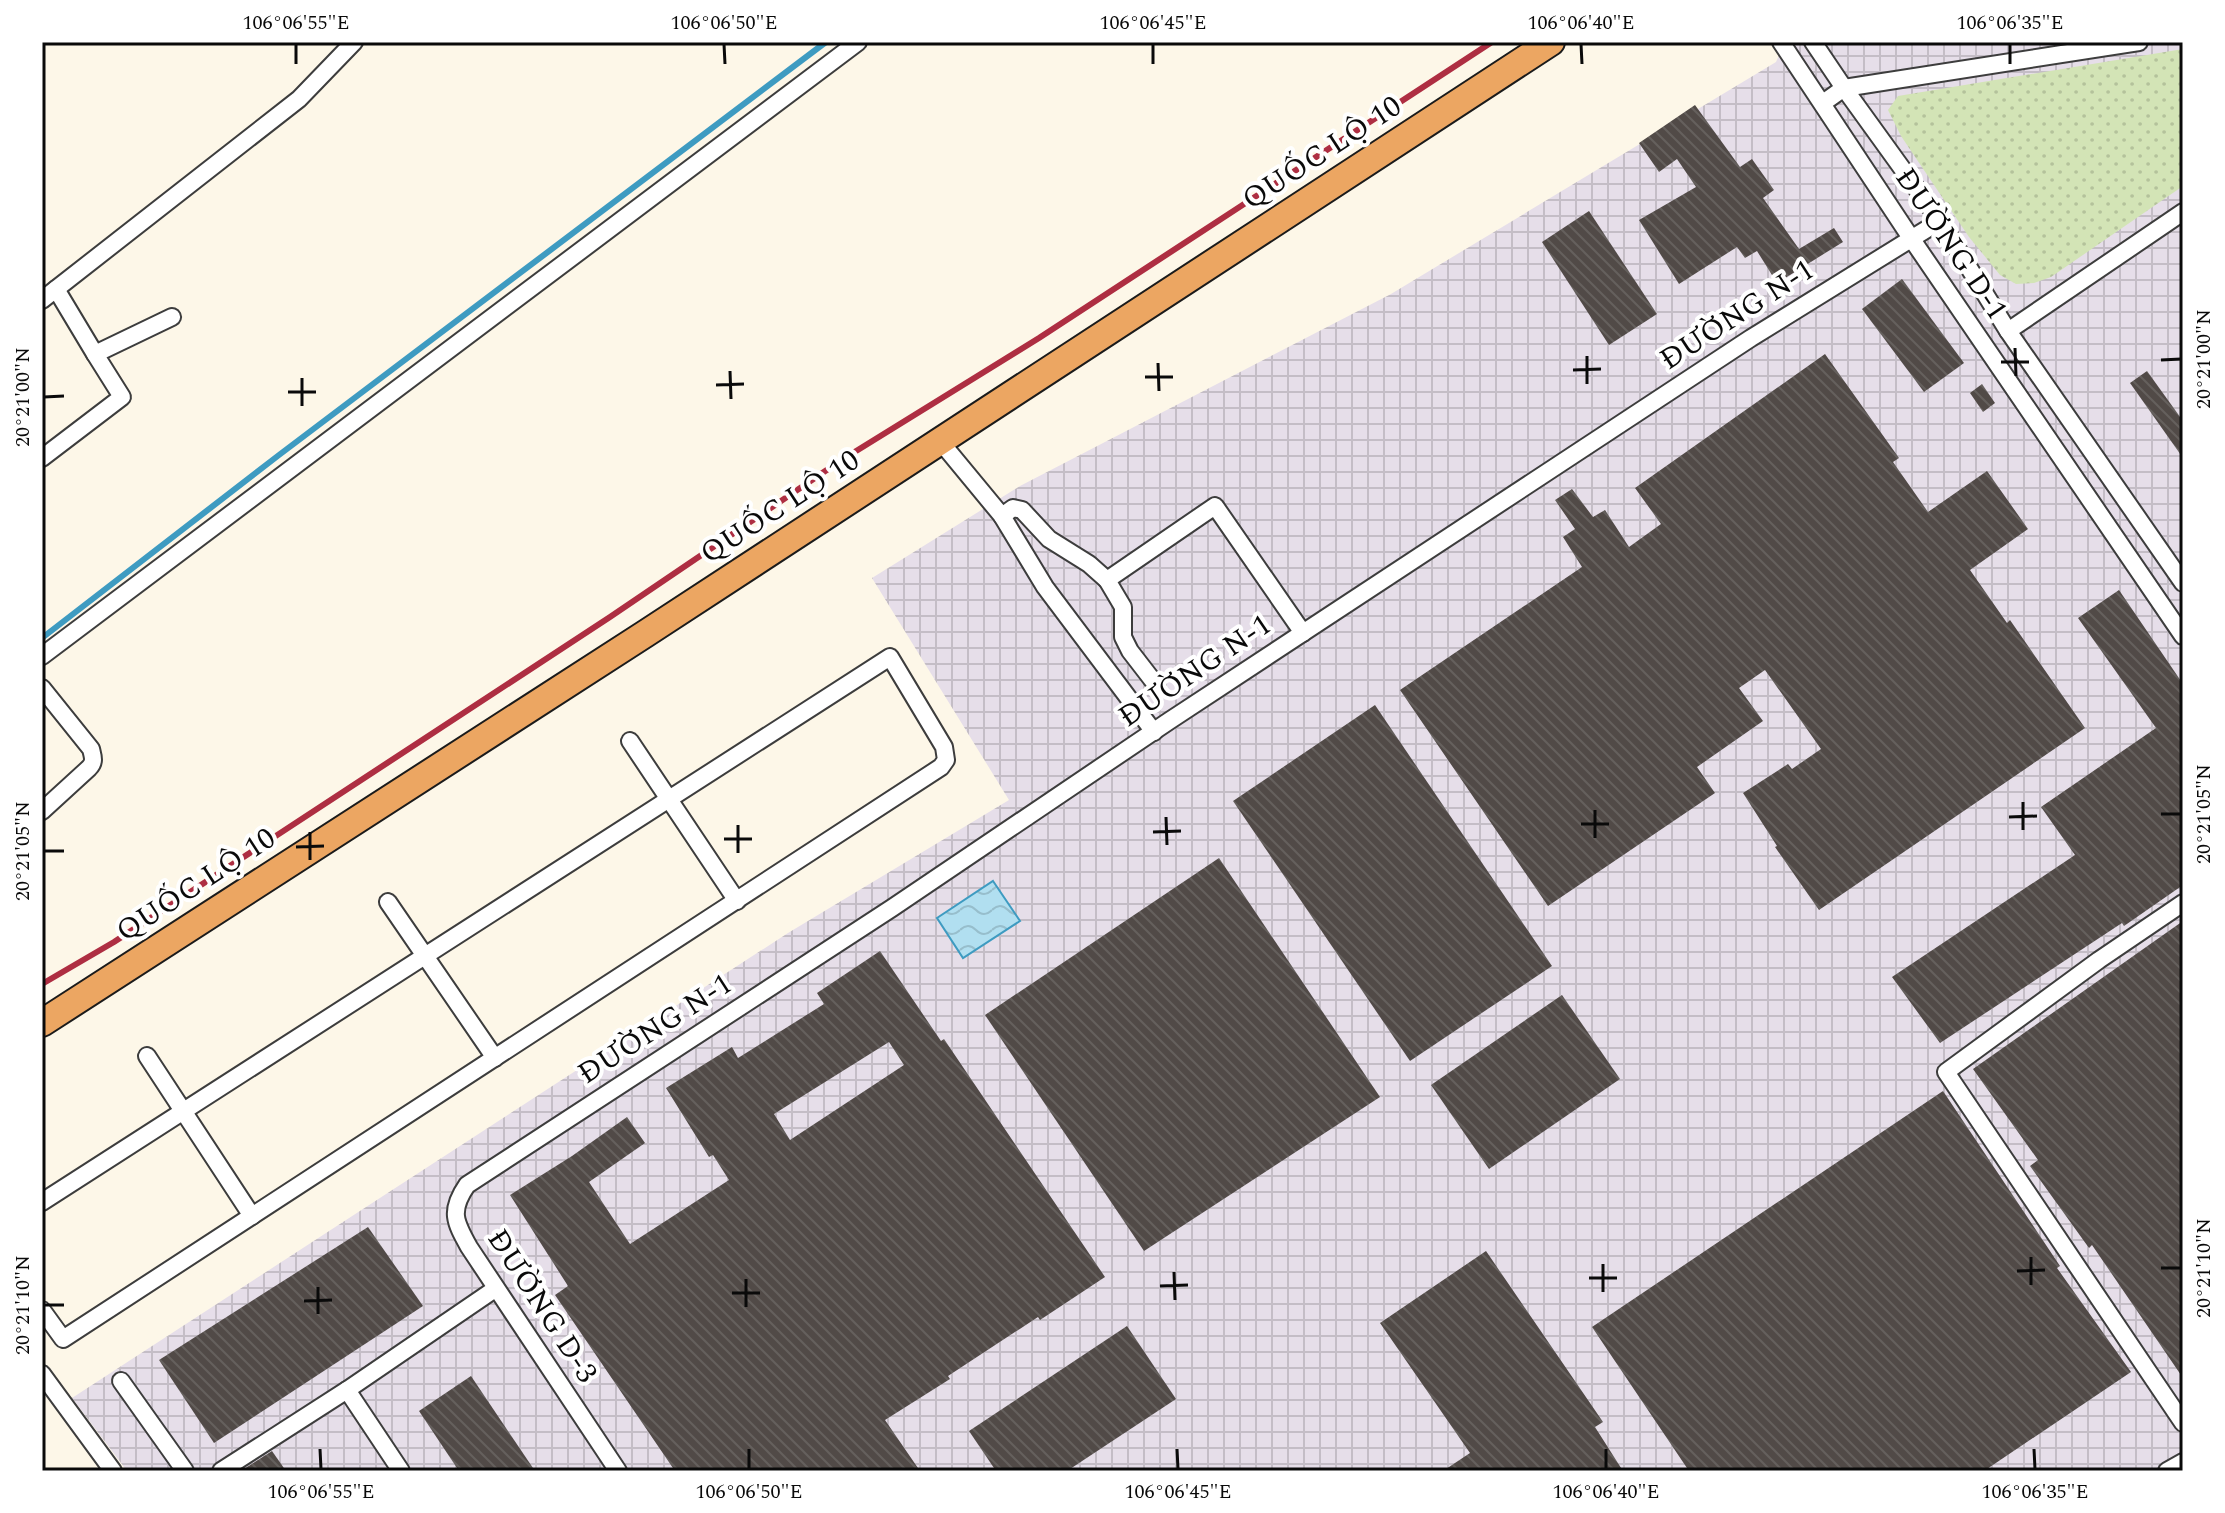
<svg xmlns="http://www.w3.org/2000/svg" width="2225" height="1513" font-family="Spectral,serif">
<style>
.industrial{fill:url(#industrial-grid)}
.grass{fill:url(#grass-dots)}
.water{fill:url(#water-waves);stroke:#3e9bc1;stroke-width:2}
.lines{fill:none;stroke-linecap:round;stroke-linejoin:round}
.stream{stroke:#3e9bc1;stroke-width:6}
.building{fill:url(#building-back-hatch);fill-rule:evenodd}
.minor-casing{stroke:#3d3d3d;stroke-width:20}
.trunk-casing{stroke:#1b1b1b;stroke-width:30}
.minor{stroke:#fff;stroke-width:16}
.trunk{stroke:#eca662;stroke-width:26}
.rail{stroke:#ae2e42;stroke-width:6}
.ticks{fill:none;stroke:#0a0a0a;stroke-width:3}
.labels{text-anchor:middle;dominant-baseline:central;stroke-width:8;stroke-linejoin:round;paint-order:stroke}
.street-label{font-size:30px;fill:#0a0a0a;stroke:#fff}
.neatline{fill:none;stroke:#0a0a0a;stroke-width:3}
.ticks-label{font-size:20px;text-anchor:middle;fill:#0a0a0a}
</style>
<defs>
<pattern id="industrial-grid" width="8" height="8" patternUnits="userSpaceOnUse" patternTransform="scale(2)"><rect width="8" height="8" fill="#e6dee9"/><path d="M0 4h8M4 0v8" fill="none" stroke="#c4bdc6"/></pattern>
<pattern id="grass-dots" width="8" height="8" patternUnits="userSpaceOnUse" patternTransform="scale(2)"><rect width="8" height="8" fill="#d3e4b6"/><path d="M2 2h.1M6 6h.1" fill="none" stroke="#b4c29b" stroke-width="1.8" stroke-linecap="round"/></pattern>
<pattern id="water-waves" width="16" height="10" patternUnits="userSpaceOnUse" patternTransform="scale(2)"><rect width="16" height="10" fill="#b1dff0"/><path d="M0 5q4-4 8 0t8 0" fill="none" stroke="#97becc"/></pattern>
<pattern id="building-back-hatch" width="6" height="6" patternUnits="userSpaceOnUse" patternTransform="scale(2)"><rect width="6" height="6" fill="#514a47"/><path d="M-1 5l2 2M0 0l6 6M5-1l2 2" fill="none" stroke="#65605d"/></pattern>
</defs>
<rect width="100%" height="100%" fill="#fdf7e8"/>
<polygon class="industrial" points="1785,42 2183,42 2183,1471 127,1471 72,1398 788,933 1009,800 872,578 1020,486 1391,294 1776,62"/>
<polygon class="grass" points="2183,49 2183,186 2051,277 2034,283 2016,284 2000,275 1969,237 1901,136 1888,110 1898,96"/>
<polygon class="water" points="993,881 1020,921 963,958 937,918"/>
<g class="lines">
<polyline class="stream" points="42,638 279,455 826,42"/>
</g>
<g class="building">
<polygon points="1695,105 1740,167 1752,159 1774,190 1763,198 1799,249 1834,228 1843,242 1777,283 1757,251 1745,258 1737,247 1679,284 1639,220 1696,187 1677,159 1659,172 1639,143"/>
<polygon points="1589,211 1657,314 1609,345 1542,242"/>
<polygon points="1902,279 1964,363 1924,392 1862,309"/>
<polygon points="1825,354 1899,458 1893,462 1928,512 1987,471 2028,529 1970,570 2007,623 2010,620 2085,728 1819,910 1775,847 1777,846 1743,793 1788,764 1792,769 1821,749 1765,670 1739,688 1763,721 1697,767 1715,793 1548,906 1400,690 1582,567 1563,537 1575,529 1555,500 1572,489 1593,517 1605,510 1629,547 1661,524 1635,488"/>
<polygon points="2147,371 2183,421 2183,458 2130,383"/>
<polygon points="1982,384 1995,403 1983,412 1970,393"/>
<polygon points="2119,590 2183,684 2183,885 2124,926 2122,923 1940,1043 1892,977 2075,855 2041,807 2156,728 2078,618"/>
<polygon points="1375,705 1552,966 1410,1061 1233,801"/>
<polygon points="1219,858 1380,1097 1144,1251 985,1015"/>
<polygon points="2183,921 2183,1378 2092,1245 2089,1248 2030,1166 2038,1160 1973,1069"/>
<path d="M 880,951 L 941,1041 L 944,1039 L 1105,1277 L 1040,1320 L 1038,1317 L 948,1376 L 950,1379 L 885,1420 L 920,1471 L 675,1471 L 555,1295 L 568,1286 L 510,1195 L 572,1156 L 627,1117 L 645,1143 L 589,1182 L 630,1244 L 729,1180 L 713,1155 L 709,1157 L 666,1088 L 732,1047 L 738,1058 L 824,1004 L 817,993 ZM 889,1042 L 904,1065 L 790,1140 L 774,1114 Z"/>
<polygon points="1562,995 1620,1079 1489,1169 1431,1085"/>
<polygon points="1943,1091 2060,1266 2057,1268 2131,1372 1984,1471 1689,1471 1592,1327"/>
<polygon points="368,1227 423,1306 214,1443 159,1360"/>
<polygon points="1486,1251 1603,1422 1595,1427 1623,1471 1443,1471 1470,1453 1380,1323"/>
<polygon points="1127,1326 1176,1399 1067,1471 996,1471 969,1431"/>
<polygon points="471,1376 535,1471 459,1471 419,1411"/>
<polygon points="272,1451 286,1471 241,1471"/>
</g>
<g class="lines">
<defs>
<g id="minor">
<polyline points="1781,42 1911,238 2183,636"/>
<polyline points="1813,42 1844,88 1940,221 2008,331 2183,583"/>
<polyline points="1823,103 1844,88 2139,42"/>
<polyline points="56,289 95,354"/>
<polyline points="42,300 299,99 354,42"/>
<polyline points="2008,331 2183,212"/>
<polyline points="940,441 1002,516 1045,587 1154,732"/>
<polyline points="42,458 122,397 95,354 172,317"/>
<polyline points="1002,516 1013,508 1022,510 1049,539 1089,564 1107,580"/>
<polyline points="42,656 858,42"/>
<polyline points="1157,686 1130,651 1123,637 1123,607 1107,580 1215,506 1303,633"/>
<path d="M 42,688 L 91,749 C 93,757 95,762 89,768 L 42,811"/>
<polyline points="630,741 737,901"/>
<polyline points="388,902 495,1058"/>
<polyline points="2183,903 2099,960 1946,1072 2183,1423"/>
<polyline points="147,1056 252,1216"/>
<polyline points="42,1202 890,657 944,747 946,760 941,767 63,1339 42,1310"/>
<polyline points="42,1374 113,1471"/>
<polyline points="121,1381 185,1471"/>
<polyline points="221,1471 347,1390"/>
<polyline points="401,1471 347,1390 495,1289"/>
<path d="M 618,1471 L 469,1247 C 455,1222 449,1211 467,1185 L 892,908 L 1169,721 L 1751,338 L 1940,221"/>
<polyline points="2167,1471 2183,1462"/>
</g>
<polyline id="trunk" points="42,1023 645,634 1551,42"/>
</defs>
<use href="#minor" class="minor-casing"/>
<use href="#trunk" class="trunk-casing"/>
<use href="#minor" class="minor"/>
<use href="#trunk" class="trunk"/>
<polyline class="rail" points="42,984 114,942 610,617 840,461 1039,338 1492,42"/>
</g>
<path class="ticks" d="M 296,44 L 296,64M 724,44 L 725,64M 1153,44 L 1153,64M 1581,44 L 1582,64M 2010,44 L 2010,64M 2015,348 L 2016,376M 1587,356 L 1587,384M 2161,360 L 2181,359M 2001,362 L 2029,362M 1158,363 L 1159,391M 1573,370 L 1601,369M 730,371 L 731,399M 1145,377 L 1173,377M 302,378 L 302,406M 716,385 L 744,384M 288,392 L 316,392M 44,397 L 64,396M 2023,802 L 2023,830M 1595,810 L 1595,838M 2161,814 L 2181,814M 1166,817 L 1167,845M 2009,817 L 2037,816M 1581,824 L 1609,824M 738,825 L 738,853M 310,832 L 310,860M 1153,832 L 1181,831M 724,839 L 752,839M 296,847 L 324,846M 44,851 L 64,851M 2031,1257 L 2031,1285M 1603,1264 L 1603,1292M 2161,1268 L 2181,1268M 2017,1271 L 2045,1270M 1174,1272 L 1175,1300M 1589,1278 L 1617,1278M 746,1279 L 746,1307M 1160,1286 L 1188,1285M 318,1287 L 318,1314M 732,1293 L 760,1293M 304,1301 L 332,1300M 44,1305 L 64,1305M 320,1449 L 321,1469M 749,1449 L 749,1469M 1177,1449 L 1178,1469M 1606,1449 L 1606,1469M 2034,1449 L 2035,1469"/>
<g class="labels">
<g class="street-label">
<text transform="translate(1322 153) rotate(-33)">QUỐC LỘ 10</text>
<text transform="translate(1951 244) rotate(56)">ĐƯỜNG D-1</text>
<text transform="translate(1737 315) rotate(-33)">ĐƯỜNG N-1</text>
<text transform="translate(780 507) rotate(-33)">QUỐC LỘ 10</text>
<text transform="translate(1195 671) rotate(-34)">ĐƯỜNG N-1</text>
<text transform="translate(196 885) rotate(-33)">QUỐC LỘ 10</text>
<text transform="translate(655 1029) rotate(-33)">ĐƯỜNG N-1</text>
<text transform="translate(542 1306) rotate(57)">ĐƯỜNG D-3</text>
</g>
</g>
<rect width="2225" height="1513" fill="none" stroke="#ffffff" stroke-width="88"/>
<rect x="44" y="44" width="2137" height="1425" class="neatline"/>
<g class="ticks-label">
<text x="296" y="29">106°06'55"E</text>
<text x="724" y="29">106°06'50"E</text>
<text x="1153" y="29">106°06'45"E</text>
<text x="1581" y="29">106°06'40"E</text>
<text x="2010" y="29">106°06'35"E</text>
<text transform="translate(2203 359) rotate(-90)" y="7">20°21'00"N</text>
<text transform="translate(22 397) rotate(-90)" y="7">20°21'00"N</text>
<text transform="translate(2203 814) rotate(-90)" y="7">20°21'05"N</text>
<text transform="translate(22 851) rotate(-90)" y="7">20°21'05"N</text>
<text transform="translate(2203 1268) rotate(-90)" y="7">20°21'10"N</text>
<text transform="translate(22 1305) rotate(-90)" y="7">20°21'10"N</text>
<text x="321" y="1498">106°06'55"E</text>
<text x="749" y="1498">106°06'50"E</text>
<text x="1178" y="1498">106°06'45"E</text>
<text x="1606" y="1498">106°06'40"E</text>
<text x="2035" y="1498">106°06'35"E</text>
</g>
</svg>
